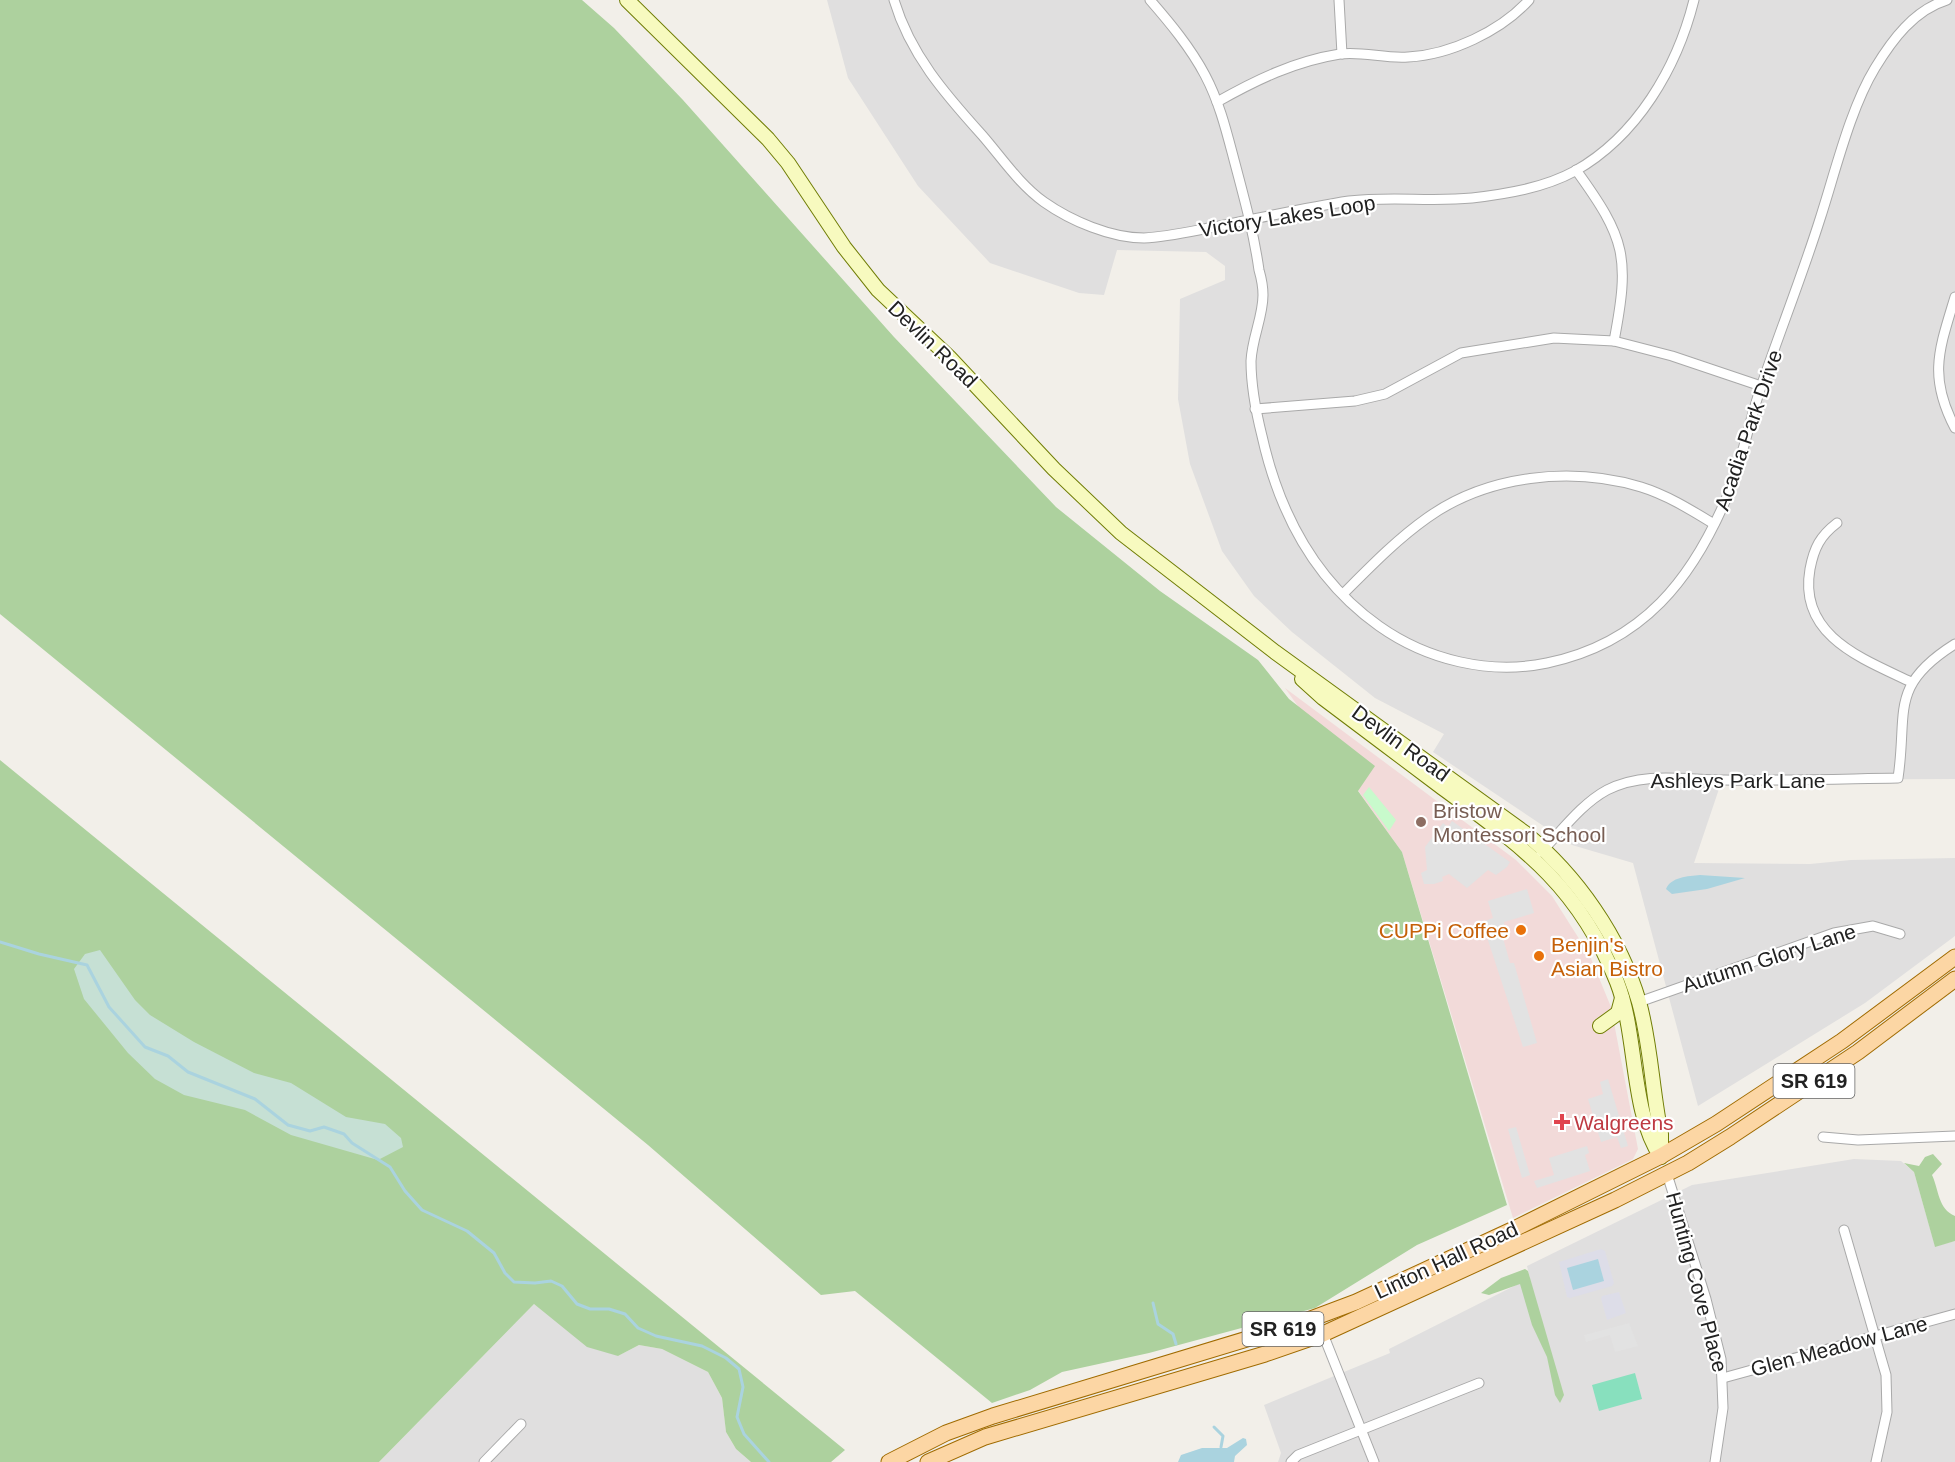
<svg xmlns="http://www.w3.org/2000/svg" width="1955" height="1462" font-family="Arial,sans-serif">
<style>
.residential{fill:#e0dfdf}
.commercial{fill:#f2dad9}
.forest{fill:#add19e}
.wetland{fill:#c6e0d4}
.park{fill:#c8facc}
.pitch{fill:#88e0be}
.parking{fill:#e2e2e2}
.plaza{fill:#dddde8}
.water{fill:#aad3df}
.lines{fill:none;stroke-linecap:round;stroke-linejoin:round}
.stream{stroke:#aad3df;stroke-width:3}
.street-casing{stroke:#a9a9a9;stroke-width:11}
.secondary-casing{stroke:#707d05;stroke-width:16}
.primary-casing{stroke:#a06b00;stroke-width:17}
.street{stroke:#fff;stroke-width:9}
.secondary{stroke:#f7fabf;stroke-width:14}
.primary{stroke:#fcd6a4;stroke-width:15}
.education-dot{fill:#8d6e63;stroke:#fff;stroke-width:2}
.food-dot{fill:#e8710a;stroke:#fff;stroke-width:2}
.health-dot{fill:#e0444e;stroke:#fff;stroke-width:2}
.labels{text-anchor:middle;dominant-baseline:central;stroke-width:4.5;stroke-linejoin:round;paint-order:stroke}
.shield{fill:#fff;stroke:#646464;stroke-width:1.5}
.shield-label{font-size:20px;font-weight:bold;fill:#222}
.street-label{font-size:21px;fill:#222;stroke:#fff}
.education-label{font-size:21px;fill:#785e54;stroke:#fff;text-anchor:start}
.food-label{font-size:21px;fill:#c56008;stroke:#fff;text-anchor:end}
.health-label{font-size:21px;fill:#be3a42;stroke:#fff;text-anchor:start}
</style>
<rect width="100%" height="100%" fill="#f2efe9"/>
<g class="residential">
<polygon points="827,0 1955,0 1955,779 1722,780 1694,863 1810,864 1851,860 1955,858 1955,936 1865,1003 1698,1106 1633,863 1572,845 1433,752 1444,734 1375,698 1292,632 1254,596 1222,551 1190,464 1178,399 1180,299 1225,280 1225,266 1206,252 1117,250 1104,295 1079,293 990,263 918,186 848,78"/>
<polygon points="1854,1159 1901,1161 1914,1172 1935,1246 1955,1241 1955,1462 1278,1462 1281,1453 1264,1405 1390,1353 1389,1349 1530,1278 1527,1266 1692,1185"/>
<polygon points="534,1304 618,1356 639,1345 662,1349 708,1372 722,1398 726,1432 736,1449 751,1462 379,1462"/>
</g>
<polygon class="commercial" points="1285,688 1516,860 1552,896 1590,956 1611,1007 1638,1149 1633,1159 1513,1218 1402,852"/>
<g class="forest">
<polygon points="0,0 582,0 614,28 683,100 894,337 1056,507 1160,591 1258,660 1289,699 1375,766 1358,791 1402,852 1507,1205 1417,1245 1315,1308 1149,1353 1062,1372 1030,1390 992,1403 855,1291 821,1295 648,1145 0,614"/>
<polygon points="0,760 845,1450 831,1462 751,1462 736,1449 726,1432 722,1398 708,1372 662,1349 639,1345 618,1356 587,1347 534,1304 379,1462 0,1462"/>
<path d="M 1933,1154 L 1942,1164 L 1932,1175 C 1939,1190 1938,1209 1955,1216 L 1955,1241 L 1935,1247 L 1914,1172 L 1904,1163 L 1919,1166 L 1925,1157 Z"/>
<polygon points="1525,1269 1528,1271 1564,1395 1560,1403 1555,1395 1547,1357 1532,1325 1520,1284 1489,1295 1481,1293 1501,1278"/>
</g>
<polygon class="wetland" points="100,950 135,1000 150,1015 194,1042 254,1073 291,1083 346,1117 385,1124 401,1138 403,1147 378,1160 291,1135 245,1110 184,1095 155,1079 128,1053 84,999 74,969 85,954"/>
<polygon class="park" points="1369,787 1396,820 1389,831 1363,795"/>
<polygon class="pitch" points="1635,1373 1642,1399 1599,1411 1592,1385"/>
<g class="parking">
<polygon points="1452,821 1510,862 1507,867 1496,875 1488,870 1467,888 1449,874 1442,877 1443,881 1434,884 1424,884 1421,873 1427,870 1425,847 1443,823 1448,827"/>
<polygon points="1527,889 1534,913 1504,922 1505,929 1501,931 1510,963 1514,963 1537,1043 1523,1047 1482,922 1493,918 1488,901"/>
<polygon points="1608,1079 1628,1146 1621,1148 1617,1137 1601,1142 1588,1099 1603,1094 1600,1082"/>
<polygon points="1516,1127 1530,1175 1522,1178 1508,1129"/>
<polygon points="1587,1146 1589,1153 1585,1155 1590,1171 1537,1188 1534,1181 1554,1175 1549,1158"/>
<polygon points="1629,1323 1638,1346 1615,1352 1610,1335 1586,1342 1584,1335"/>
</g>
<g class="plaza">
<polygon points="1601,1249 1605,1251 1614,1283 1612,1286 1570,1298 1567,1297 1559,1262"/>
<polygon points="1619,1292 1626,1313 1607,1320 1601,1299 1602,1296"/>
</g>
<g class="water">
<path d="M 1700,875 L 1745,878 L 1707,889 L 1672,894 L 1666,889 C 1671,877 1688,876 1700,875 Z"/>
<polygon points="1598,1259 1604,1281 1573,1290 1567,1268"/>
<polygon points="1243,1438 1246,1439 1247,1445 1235,1456 1234,1462 1178,1462 1181,1455 1202,1448 1227,1448"/>
</g>
<g class="lines">
<g class="stream">
<polyline points="0,942 39,954 87,965 109,1007 145,1047 168,1056 188,1072 255,1099 288,1125 310,1131 324,1127 344,1134 352,1143 390,1167 405,1191 422,1210 467,1231 494,1253 505,1273 514,1282 535,1283 551,1281 562,1286 577,1304 590,1309 609,1309 625,1314 638,1328 656,1336 702,1346 726,1358 739,1369 743,1387 737,1417 744,1434 769,1462"/>
<polyline points="1153,1303 1158,1324 1173,1334 1176,1344"/>
<polyline points="1214,1427 1223,1436 1221,1447"/>
</g>
<defs>
<g id="street">
<path d="M 894,0 C 910,54 945,94 982,135 C 1002,158 1019,184 1044,202 C 1071,221 1111,238 1144,238 C 1165,237 1188,232 1209,228 C 1256,219 1303,208 1349,201 C 1390,196 1431,202 1472,198 C 1506,194 1544,188 1575,171 C 1637,136 1677,68 1694,0"/>
<path d="M 1150,0 C 1170,23 1190,47 1205,75 C 1221,105 1228,138 1237,171 C 1246,205 1254,235 1259,270 C 1261,277 1263,287 1263,295 C 1263,317 1252,338 1251,361 C 1251,387 1256,412 1262,436 C 1279,512 1314,580 1379,626 C 1427,660 1489,675 1547,663 C 1643,643 1693,579 1729,492 C 1743,458 1749,421 1761,387 C 1780,331 1802,276 1820,219 C 1835,173 1850,109 1875,68 C 1892,40 1914,10 1947,0"/>
<polyline points="1339,0 1342,54"/>
<path d="M 1217,102 C 1256,80 1295,61 1340,54 C 1362,51 1386,59 1408,57 C 1450,55 1501,31 1529,0"/>
<path d="M 1576,170 C 1626,239 1630,257 1614,341"/>
<path d="M 1955,297 C 1939,350 1928,376 1955,428"/>
<polyline points="1255,409 1355,401 1385,394 1461,353 1554,338 1614,341 1672,356 1761,386"/>
<path d="M 1837,523 C 1820,536 1814,548 1810,569 C 1798,636 1863,659 1911,682"/>
<path d="M 1343,594 C 1370,567 1396,540 1427,518 C 1487,475 1571,466 1641,487 C 1667,495 1691,510 1714,524"/>
<path d="M 1541,852 C 1561,832 1581,804 1607,790 C 1644,771 1686,780 1724,780 C 1782,781 1840,779 1898,778 C 1908,712 1888,686 1955,644"/>
<polyline points="1639,1002 1834,933 1873,926 1900,934"/>
<polyline points="1823,1137 1858,1140 1955,1136"/>
<polyline points="1667,1174 1706,1299 1721,1359 1723,1408 1715,1462"/>
<polyline points="1844,1230 1886,1375 1887,1412 1876,1462"/>
<polyline points="1323,1334 1374,1462"/>
<polyline points="1723,1378 1955,1314"/>
<polyline points="484,1462 521,1424"/>
<polyline points="1291,1462 1298,1455 1479,1383"/>
</g>
<g id="secondary">
<path d="M 627,0 L 768,139 L 788,163 L 844,247 L 878,290 L 949,357 L 1054,469 L 1121,533 L 1275,652 L 1525,833 C 1577,876 1620,937 1639,1002 C 1651,1045 1652,1091 1661,1134 L 1661,1156"/>
<path d="M 1302,679 L 1323,698 C 1362,727 1401,757 1440,786 C 1520,845 1578,884 1617,982 C 1638,1036 1630,1111 1661,1157"/>
<polyline points="1600,1026 1618,1013 1622,998"/>
</g>
<g id="primary">
<polyline points="889,1462 946,1433 993,1416 1300,1323 1356,1302 1514,1229 1661,1156 1716,1124 1842,1041 1955,957"/>
<polyline points="928,1462 985,1437 1265,1354 1323,1334 1615,1200 1688,1163 1730,1137 1858,1052 1955,979"/>
</g>
</defs>
<use href="#street" class="street-casing"/>
<use href="#secondary" class="secondary-casing"/>
<use href="#primary" class="primary-casing"/>
<use href="#street" class="street"/>
<use href="#secondary" class="secondary"/>
<use href="#primary" class="primary"/>
</g>
<circle class="education-dot" cx="1421" cy="822" r="6"/>
<g class="food-dot">
<circle cx="1521" cy="930" r="6"/>
<circle cx="1539" cy="956" r="6"/>
</g>
<path class="health-dot" d="M1559 1113h6v6h6v6h-6v6h-6v-6h-6v-6h6z"/>
<g class="labels">
<g class="shield">
<rect x="1773.5" y="1064" width="81" height="34" rx="4.5"/>
<rect x="1242.5" y="1312" width="81" height="34" rx="4.5"/>
</g>
<g class="shield-label">
<text x="1814" y="1081">SR 619</text>
<text x="1283" y="1329">SR 619</text>
</g>
<g class="street-label">
<text transform="translate(1287 216) rotate(-9)">Victory Lakes Loop</text>
<text transform="translate(933 344) rotate(44)">Devlin Road</text>
<text transform="translate(1748 430) rotate(-71)">Acadia Park Drive</text>
<text transform="translate(1401 743) rotate(36)">Devlin Road</text>
<text x="1738" y="780">Ashleys Park Lane</text>
<text transform="translate(1769 958) rotate(-18)">Autumn Glory Lane</text>
<text transform="translate(1446 1260) rotate(-25)">Linton Hall Road</text>
<text transform="translate(1697 1282) rotate(75)">Hunting Cove Place</text>
<text transform="translate(1839 1346) rotate(-15)">Glen Meadow Lane</text>
</g>
<g class="education-label">
<text x="1433" y="810">Bristow<tspan x="1433" dy="24">Montessori School</tspan></text>
</g>
<g class="food-label">
<text x="1509" y="930">CUPPi Coffee</text>
<text x="1551" y="944" text-anchor="start">Benjin's<tspan x="1551" dy="24">Asian Bistro</tspan></text>
</g>
<g class="health-label">
<text x="1574" y="1122">Walgreens</text>
</g>
</g>
</svg>
